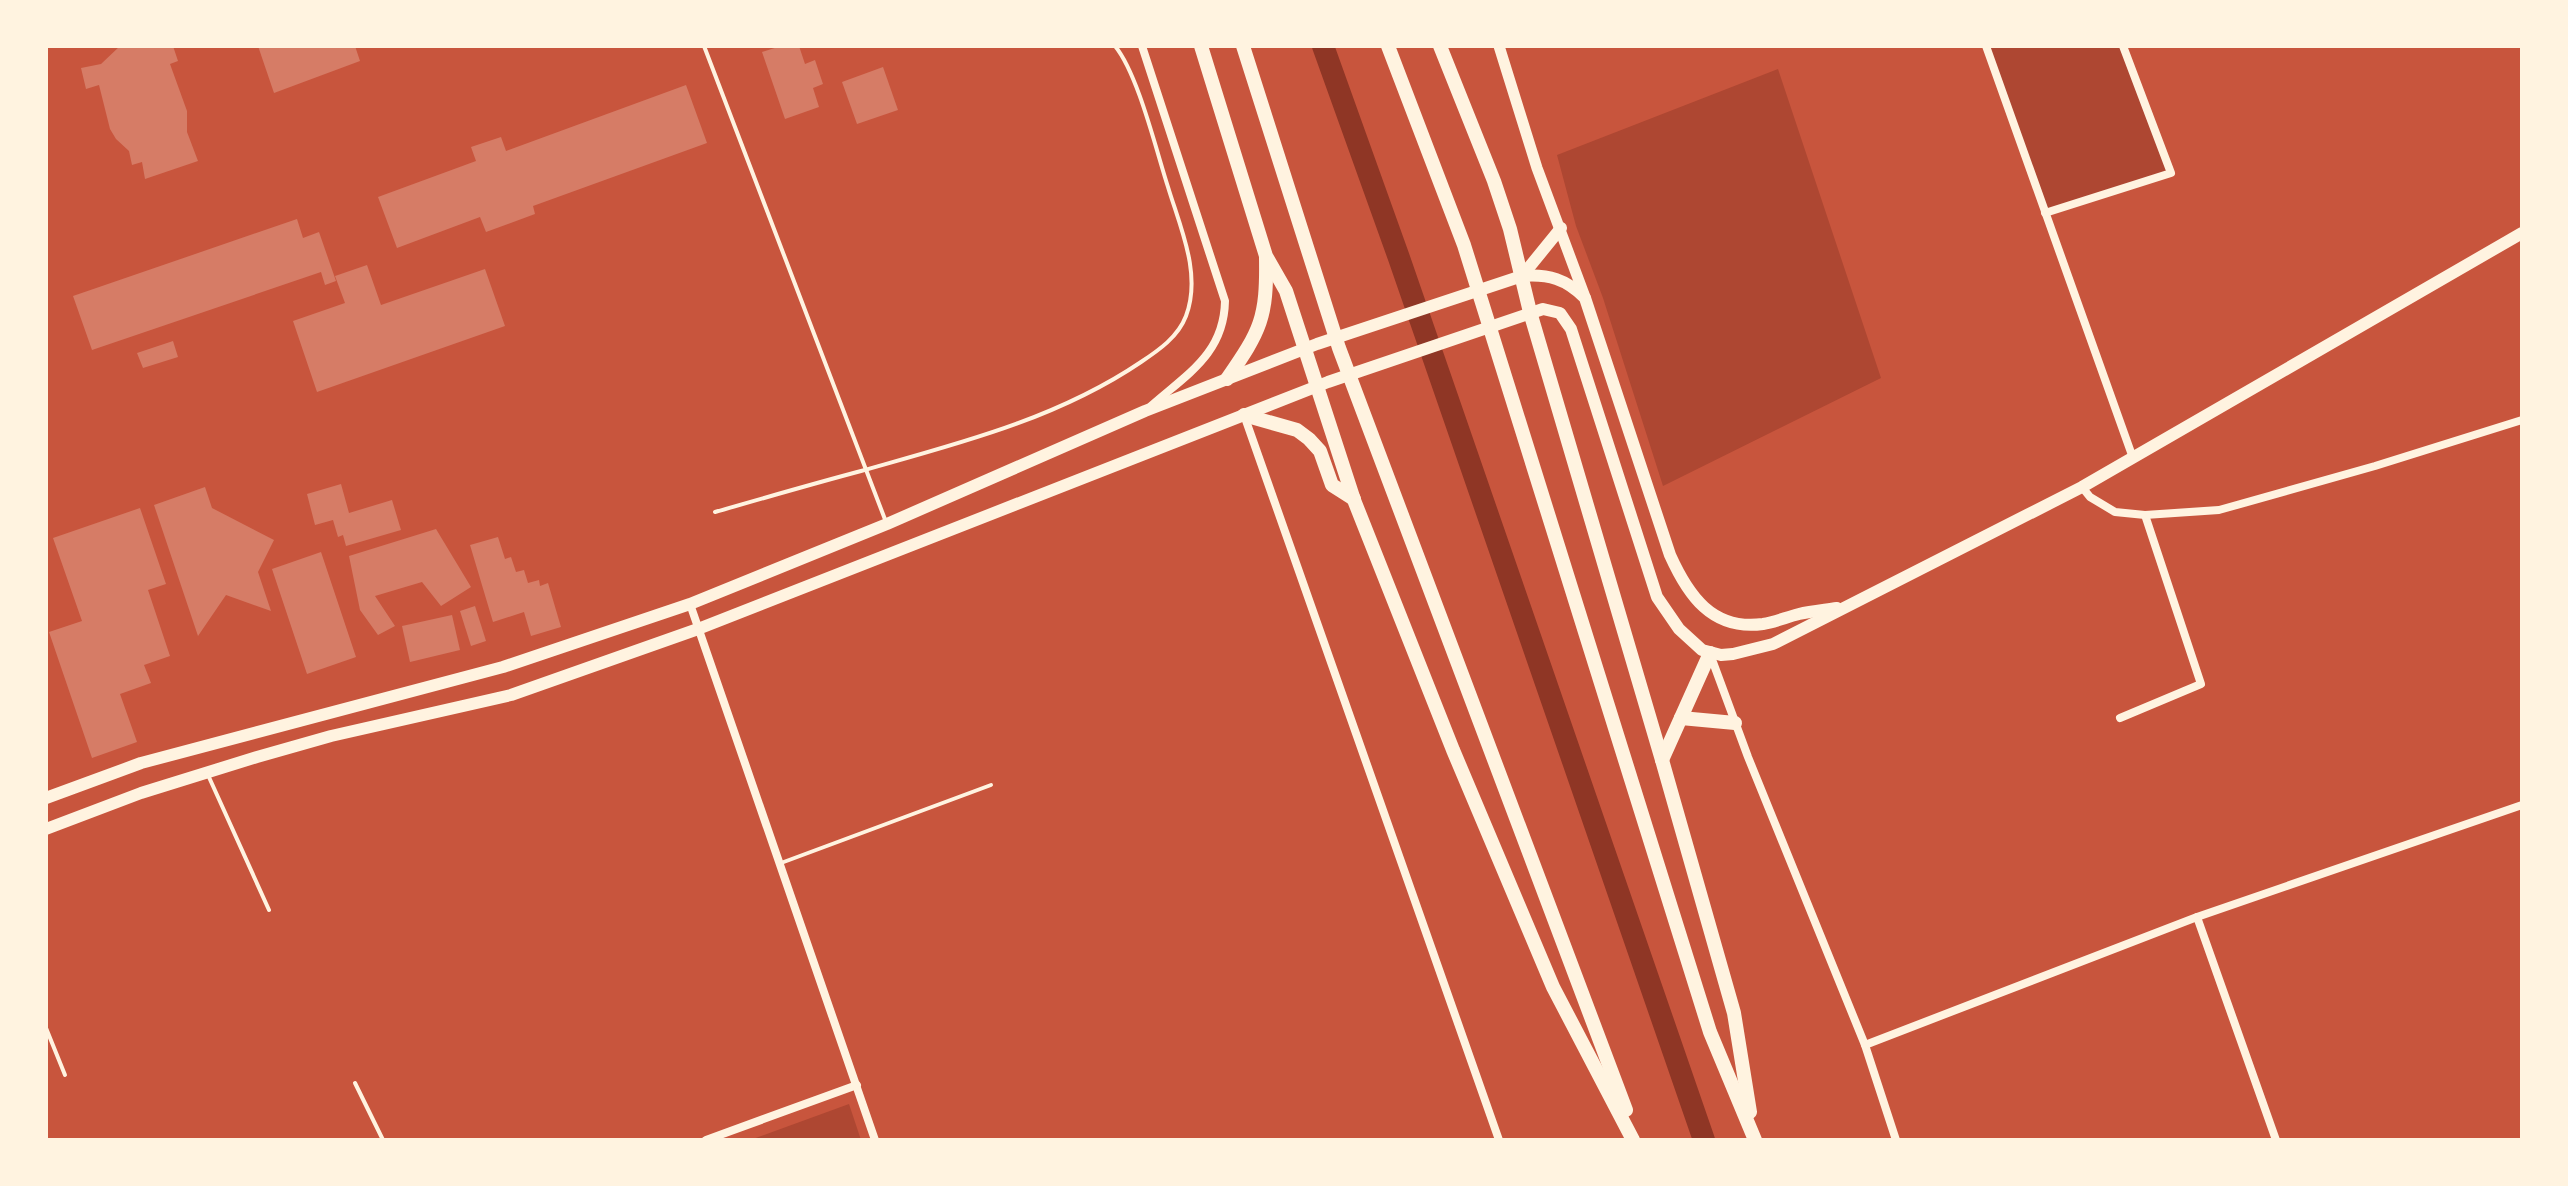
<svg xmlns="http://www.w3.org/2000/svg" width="2568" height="1186" font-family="'PT Sans',sans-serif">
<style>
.green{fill:#ae4732}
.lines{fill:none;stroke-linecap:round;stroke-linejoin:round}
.canal{stroke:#8f3625;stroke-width:22}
.building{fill:#d67c66}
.service{stroke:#fff3e0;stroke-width:4}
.minor{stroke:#fff3e0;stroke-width:8}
.tertiary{stroke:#fff3e0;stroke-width:11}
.secondary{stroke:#fff3e0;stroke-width:12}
.trunk{stroke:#fff3e0;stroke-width:14}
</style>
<rect width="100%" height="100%" fill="#c8553d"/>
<g class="green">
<polygon points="1986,46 2123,46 2171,173 2045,213"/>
<polygon points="1778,69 1881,378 1663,486 1603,298 1576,226 1557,155"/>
<polygon points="849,1104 861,1140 750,1140"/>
</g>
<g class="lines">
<polyline class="canal" points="1323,46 1399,258 1704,1140"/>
</g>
<g class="building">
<polygon points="120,46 173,46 178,61 170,64 187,111 187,132 198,161 145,179 142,162 132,165 129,151 116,139 110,129 99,85 86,89 81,68 101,64"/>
<polygon points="258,46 355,46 360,61 274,93"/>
<polygon points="781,46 799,46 805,64 815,60 823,84 813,88 819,107 785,119 762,52"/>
<polygon points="883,67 898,110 857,124 842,82"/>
<polygon points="686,85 707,143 533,206 535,214 486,232 480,217 397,248 378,197 476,161 471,147 501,137 506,151"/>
<polygon points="297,219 303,238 319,232 336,281 325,285 321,272 92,350 73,296"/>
<polygon points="367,265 381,305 485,269 505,326 317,392 293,321 345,303 335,276"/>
<polygon points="173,341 178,357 143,368 137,353"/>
<polygon points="341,484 349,513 392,500 401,530 346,546 343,535 338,537 333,520 315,525 307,494"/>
<polygon points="205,487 212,508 274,540 258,572 271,611 226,595 198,636 154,505"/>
<polygon points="140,508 166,584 148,590 170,656 144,665 151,683 120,694 137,742 92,758 49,632 82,621 53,538"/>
<polygon points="436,529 471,587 441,606 422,582 375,596 395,626 378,635 360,610 349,556"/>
<polygon points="498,537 505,559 511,557 516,572 524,570 528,583 539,580 540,586 548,583 561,627 531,636 524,612 493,622 470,545"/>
<polygon points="321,552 356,657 307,674 272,569"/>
<polygon points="475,606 486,641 471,646 460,611"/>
<polygon points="452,615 460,650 410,662 402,626"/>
</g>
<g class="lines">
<g class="service">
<polyline points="704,46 886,522"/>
<path d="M 715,512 C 764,498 812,484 861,471 C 957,444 1057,419 1141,362 C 1159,350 1178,337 1186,316 C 1202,274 1180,227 1168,187 C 1156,150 1138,74 1115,46"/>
<polyline points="208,775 269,910"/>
<polyline points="781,863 991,785"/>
<polyline points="46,1028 65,1075"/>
<polyline points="355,1083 383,1140"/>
</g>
<g class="minor">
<path d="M 1142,46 L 1225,301 C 1224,354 1187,374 1151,406"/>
<polyline points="1986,46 2133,458"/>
<polyline points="2045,213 2171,173 2123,46"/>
<polyline points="1244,415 1499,1140"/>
<polyline points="2082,487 2090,497 2115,512 2145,515 2219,510 2375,466 2522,420"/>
<polyline points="690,604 875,1140"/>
<polyline points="1710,654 1748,757 1865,1045 1896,1140"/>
<polyline points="2120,718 2201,684 2145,515"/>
<polyline points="2197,917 2276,1140"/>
<polyline points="1865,1045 2197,917 2522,805"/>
<polyline points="706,1140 857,1085"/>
</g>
<polyline class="tertiary" points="1499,46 1537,168 1585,297"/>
<g class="secondary">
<polyline points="1522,276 1561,228"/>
<path d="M 46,798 L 141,763 L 503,667 L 690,604 L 887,524 L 1145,411 L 1317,344 L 1522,276 C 1549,274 1566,279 1585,298 L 1670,555 C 1688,595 1712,631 1763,624 C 1775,622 1787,617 1799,614 C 1811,611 1824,610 1837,608"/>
<polyline points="46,829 141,793 257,757 331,736 511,695 698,629 1328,382 1543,309 1560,313 1571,329 1657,597 1679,629 1702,650 1721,655 1733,654 1773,644 2082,487 2522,233"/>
</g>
<g class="trunk">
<polyline points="1201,46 1266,256 1286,291 1354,500 1453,750 1553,987 1633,1140"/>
<polyline points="1243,46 1339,348 1626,1110"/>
<polyline points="1388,46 1464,245 1710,1032 1755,1140"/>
<polyline points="1440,46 1494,181 1510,229 1530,312 1662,760 1734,1013 1750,1112"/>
<path d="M 1227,379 C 1261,330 1267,318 1266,258"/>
<polyline points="1244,415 1297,430 1309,439 1320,451 1332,485 1354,499"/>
<polyline points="1681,718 1735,723"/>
<polyline points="1662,760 1710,653"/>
</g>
</g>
<rect width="2568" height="1186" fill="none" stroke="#fff3e0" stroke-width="96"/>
</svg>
